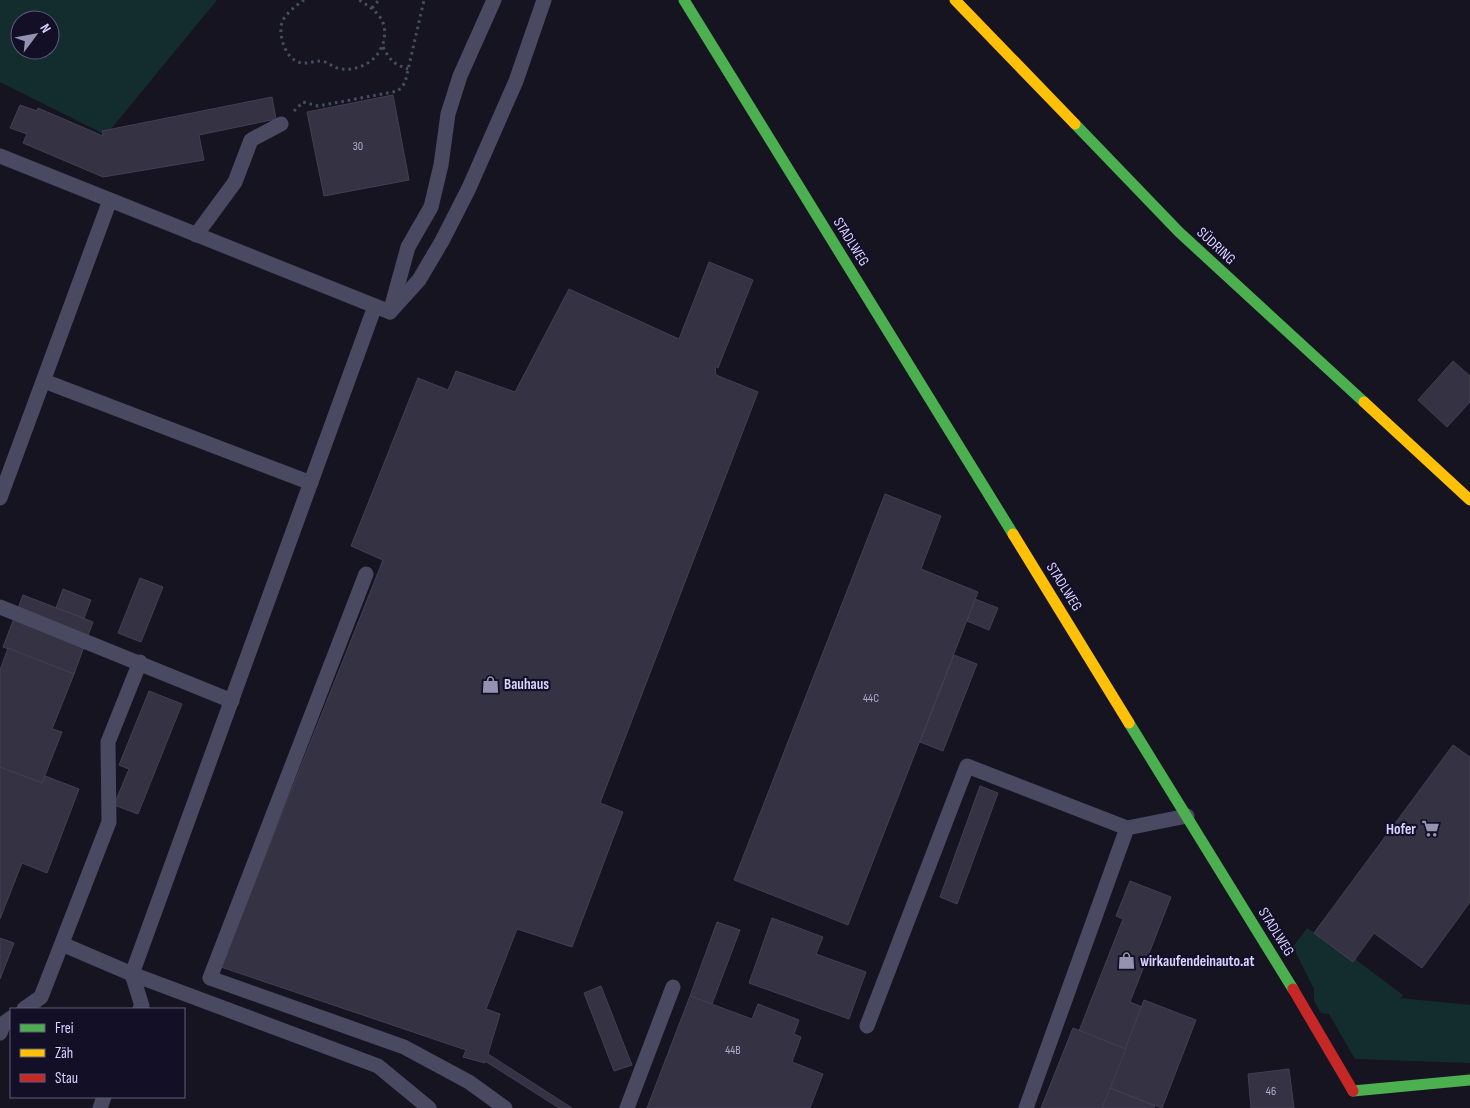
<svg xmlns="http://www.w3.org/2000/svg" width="1470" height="1108" font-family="'Sofia Sans Condensed',sans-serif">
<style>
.green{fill:#132c2d;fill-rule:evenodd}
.building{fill:#343243;stroke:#433f54}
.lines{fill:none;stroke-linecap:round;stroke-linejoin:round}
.path{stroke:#44505f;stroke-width:3;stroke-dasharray:2.5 4;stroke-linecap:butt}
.lane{stroke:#4a4962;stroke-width:15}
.fast{stroke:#4caf50;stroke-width:11}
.slow{stroke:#ffc107;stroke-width:11}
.jam{stroke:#c62828;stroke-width:11}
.labels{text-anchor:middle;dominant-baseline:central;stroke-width:4.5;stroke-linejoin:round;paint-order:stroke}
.number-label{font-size:12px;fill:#b0acd0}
.street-label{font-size:15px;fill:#d9d4ff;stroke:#130f26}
.poi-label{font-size:15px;font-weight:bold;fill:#d9d4ff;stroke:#130f26;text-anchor:start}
</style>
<rect width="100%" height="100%" fill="#161421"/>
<g class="green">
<path d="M 0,0 L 217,0 L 106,135 L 0,82 ZM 20,20 L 50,20 L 50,50 L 20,50 Z"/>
<polygon points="1307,928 1355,959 1403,995 1400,998 1470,1005 1470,1063 1355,1059 1329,1014 1321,1013 1314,1001 1314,989 1293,947"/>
</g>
<g class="building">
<polygon points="393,95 409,180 324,196 307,112"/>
<polygon points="272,97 276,119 199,135 204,160 103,177 23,143 27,134 10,128 20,105 37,111 38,108 103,136 102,131"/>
<polygon points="709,262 753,280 718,368 715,366 716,375 758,392 600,803 623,812 572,947 517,929 486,1009 500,1014 488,1054 572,1108 559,1108 485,1061 485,1063 463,1057 466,1050 221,967 381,565 383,560 351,546 418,378 448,390 456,371 515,392 569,289 679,339"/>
<polygon points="1453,361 1470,376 1470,402 1447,427 1418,400"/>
<polygon points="885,494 941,516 921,569 978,592 848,925 734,880"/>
<polygon points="140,578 163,587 141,642 118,633"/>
<polygon points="63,589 91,600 84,618 56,608"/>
<polygon points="23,595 93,622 74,674 3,647"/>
<polygon points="975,599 998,608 989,630 967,621"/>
<polygon points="8,648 74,674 52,729 62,732 42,783 0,767 0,670"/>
<polygon points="954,655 977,664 943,751 920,742"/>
<polygon points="149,691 182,704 138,814 114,805 129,769 119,765"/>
<polygon points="1453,745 1470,757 1470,902 1422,968 1374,933 1353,962 1314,933"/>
<polygon points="0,767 42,783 45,776 79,789 47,873 22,863 0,919"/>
<polygon points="980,786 998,793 957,904 940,897"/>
<polygon points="1130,881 1171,897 1130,1002 1142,1007 1126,1049 1079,1031 1123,919 1116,916"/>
<polygon points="772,918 823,937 816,954 866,972 849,1019 749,983"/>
<polygon points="717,922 740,930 712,1004 690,996"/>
<polygon points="0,938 14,943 0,979"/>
<polygon points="601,986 632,1065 614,1071 584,993"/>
<polygon points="690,996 752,1019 758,1004 799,1020 794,1034 801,1037 792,1062 823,1074 810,1108 647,1108"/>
<polygon points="1144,1000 1196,1020 1162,1108 1110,1088"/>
<polygon points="1073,1028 1126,1049 1102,1108 1041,1108"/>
<polygon points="1289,1069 1294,1108 1251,1108 1248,1074"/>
<polygon points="1110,1088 1155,1106 1154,1108 1102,1108"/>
</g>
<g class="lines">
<g class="path">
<path d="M 304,0 C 297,5 286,13 282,22 C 278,35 285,57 298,62 C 306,65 313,61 320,61 C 328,61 334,69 342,69 C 362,71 381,58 384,39 C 388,19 374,9 359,0"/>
<polyline points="372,8 379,0"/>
<path d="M 383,47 C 390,61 394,64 408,69"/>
<polyline points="294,111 303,102 318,106 398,91 405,83 424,0"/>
</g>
<g class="lane">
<polyline points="0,156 390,312"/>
<polyline points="196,235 235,182 251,140 281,124"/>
<polyline points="391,309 408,247 431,207 441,165 448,114 460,76 494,0"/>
<polyline points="390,312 419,280 442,241 469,188 516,81 544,0"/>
<polyline points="44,381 311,483"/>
<polyline points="0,498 110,200"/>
<polyline points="366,574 210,978 404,1047 469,1082 505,1108"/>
<polyline points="0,607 232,701"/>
<polyline points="62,944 132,974 378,1066 429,1108"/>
<polyline points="24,1009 41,997 109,822 108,742 140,662"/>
<polyline points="140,1009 142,1006 132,974 375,306"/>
<polyline points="867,1026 967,766 1127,828"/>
<polyline points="0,1033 4,1023 11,1018"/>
<polyline points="100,1108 104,1097"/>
<polyline points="627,1108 673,987"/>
<polyline points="1026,1108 1127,828 1187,816"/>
</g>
<g class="fast">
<polyline points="684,0 1013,534"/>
<polyline points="1075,124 1179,232 1364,402"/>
<polyline points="1129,723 1293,989"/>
<polyline points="1353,1091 1470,1080"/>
</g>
<g class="slow">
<polyline points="955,0 1075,124"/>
<polyline points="1364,402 1470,500"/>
<polyline points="1013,534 1129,723"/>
</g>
<polyline class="jam" points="1293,989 1353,1091"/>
</g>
<defs>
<symbol id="shop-bare" viewBox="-9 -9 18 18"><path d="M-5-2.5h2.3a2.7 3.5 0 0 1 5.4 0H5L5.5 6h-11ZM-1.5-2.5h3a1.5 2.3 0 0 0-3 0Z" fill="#9591b1" stroke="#130f26" stroke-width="2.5" paint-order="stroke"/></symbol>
<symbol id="supermarket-bare" viewBox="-9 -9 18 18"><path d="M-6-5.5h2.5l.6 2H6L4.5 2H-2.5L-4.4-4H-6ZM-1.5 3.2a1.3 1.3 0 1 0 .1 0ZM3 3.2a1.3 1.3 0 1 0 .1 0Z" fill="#9591b1" stroke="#130f26" stroke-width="2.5" paint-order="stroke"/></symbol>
</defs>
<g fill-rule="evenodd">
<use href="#shop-bare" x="478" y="672" width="25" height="25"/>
<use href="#supermarket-bare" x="1418" y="816" width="25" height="25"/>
<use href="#shop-bare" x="1114" y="948" width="25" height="25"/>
</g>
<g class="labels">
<g class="number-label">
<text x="358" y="146">30</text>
<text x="871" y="698">44C</text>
<text x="733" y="1050">44B</text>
<text x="1271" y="1091">46</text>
</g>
<g class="street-label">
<text transform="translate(851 242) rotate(58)">STADLWEG</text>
<text transform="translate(1216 246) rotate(43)">SÜDRING</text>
<text transform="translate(1064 587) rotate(58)">STADLWEG</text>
<text transform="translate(1276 932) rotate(58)">STADLWEG</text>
</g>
<g class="poi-label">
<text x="504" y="684">Bauhaus</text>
<text x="1416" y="829" text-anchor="end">Hofer</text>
<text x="1140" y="961">wirkaufendeinauto.at</text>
</g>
</g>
<rect x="10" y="1008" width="175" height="90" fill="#130f26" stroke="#625e7d"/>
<rect x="20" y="1024" width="25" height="8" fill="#4caf50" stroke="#625e7d"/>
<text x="55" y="1033" font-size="15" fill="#d9d4ff">Frei</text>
<rect x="20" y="1049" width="25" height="8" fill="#ffc107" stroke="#625e7d"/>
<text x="55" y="1058" font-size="15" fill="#d9d4ff">Zäh</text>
<rect x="20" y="1074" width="25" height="8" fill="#c62828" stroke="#625e7d"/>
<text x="55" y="1083" font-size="15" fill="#d9d4ff">Stau</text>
<g transform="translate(35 35) rotate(58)"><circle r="24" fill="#130f26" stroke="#625e7d"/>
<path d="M0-4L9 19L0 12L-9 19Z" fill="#9591b1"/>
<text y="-8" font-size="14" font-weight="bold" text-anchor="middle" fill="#d9d4ff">N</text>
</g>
</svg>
